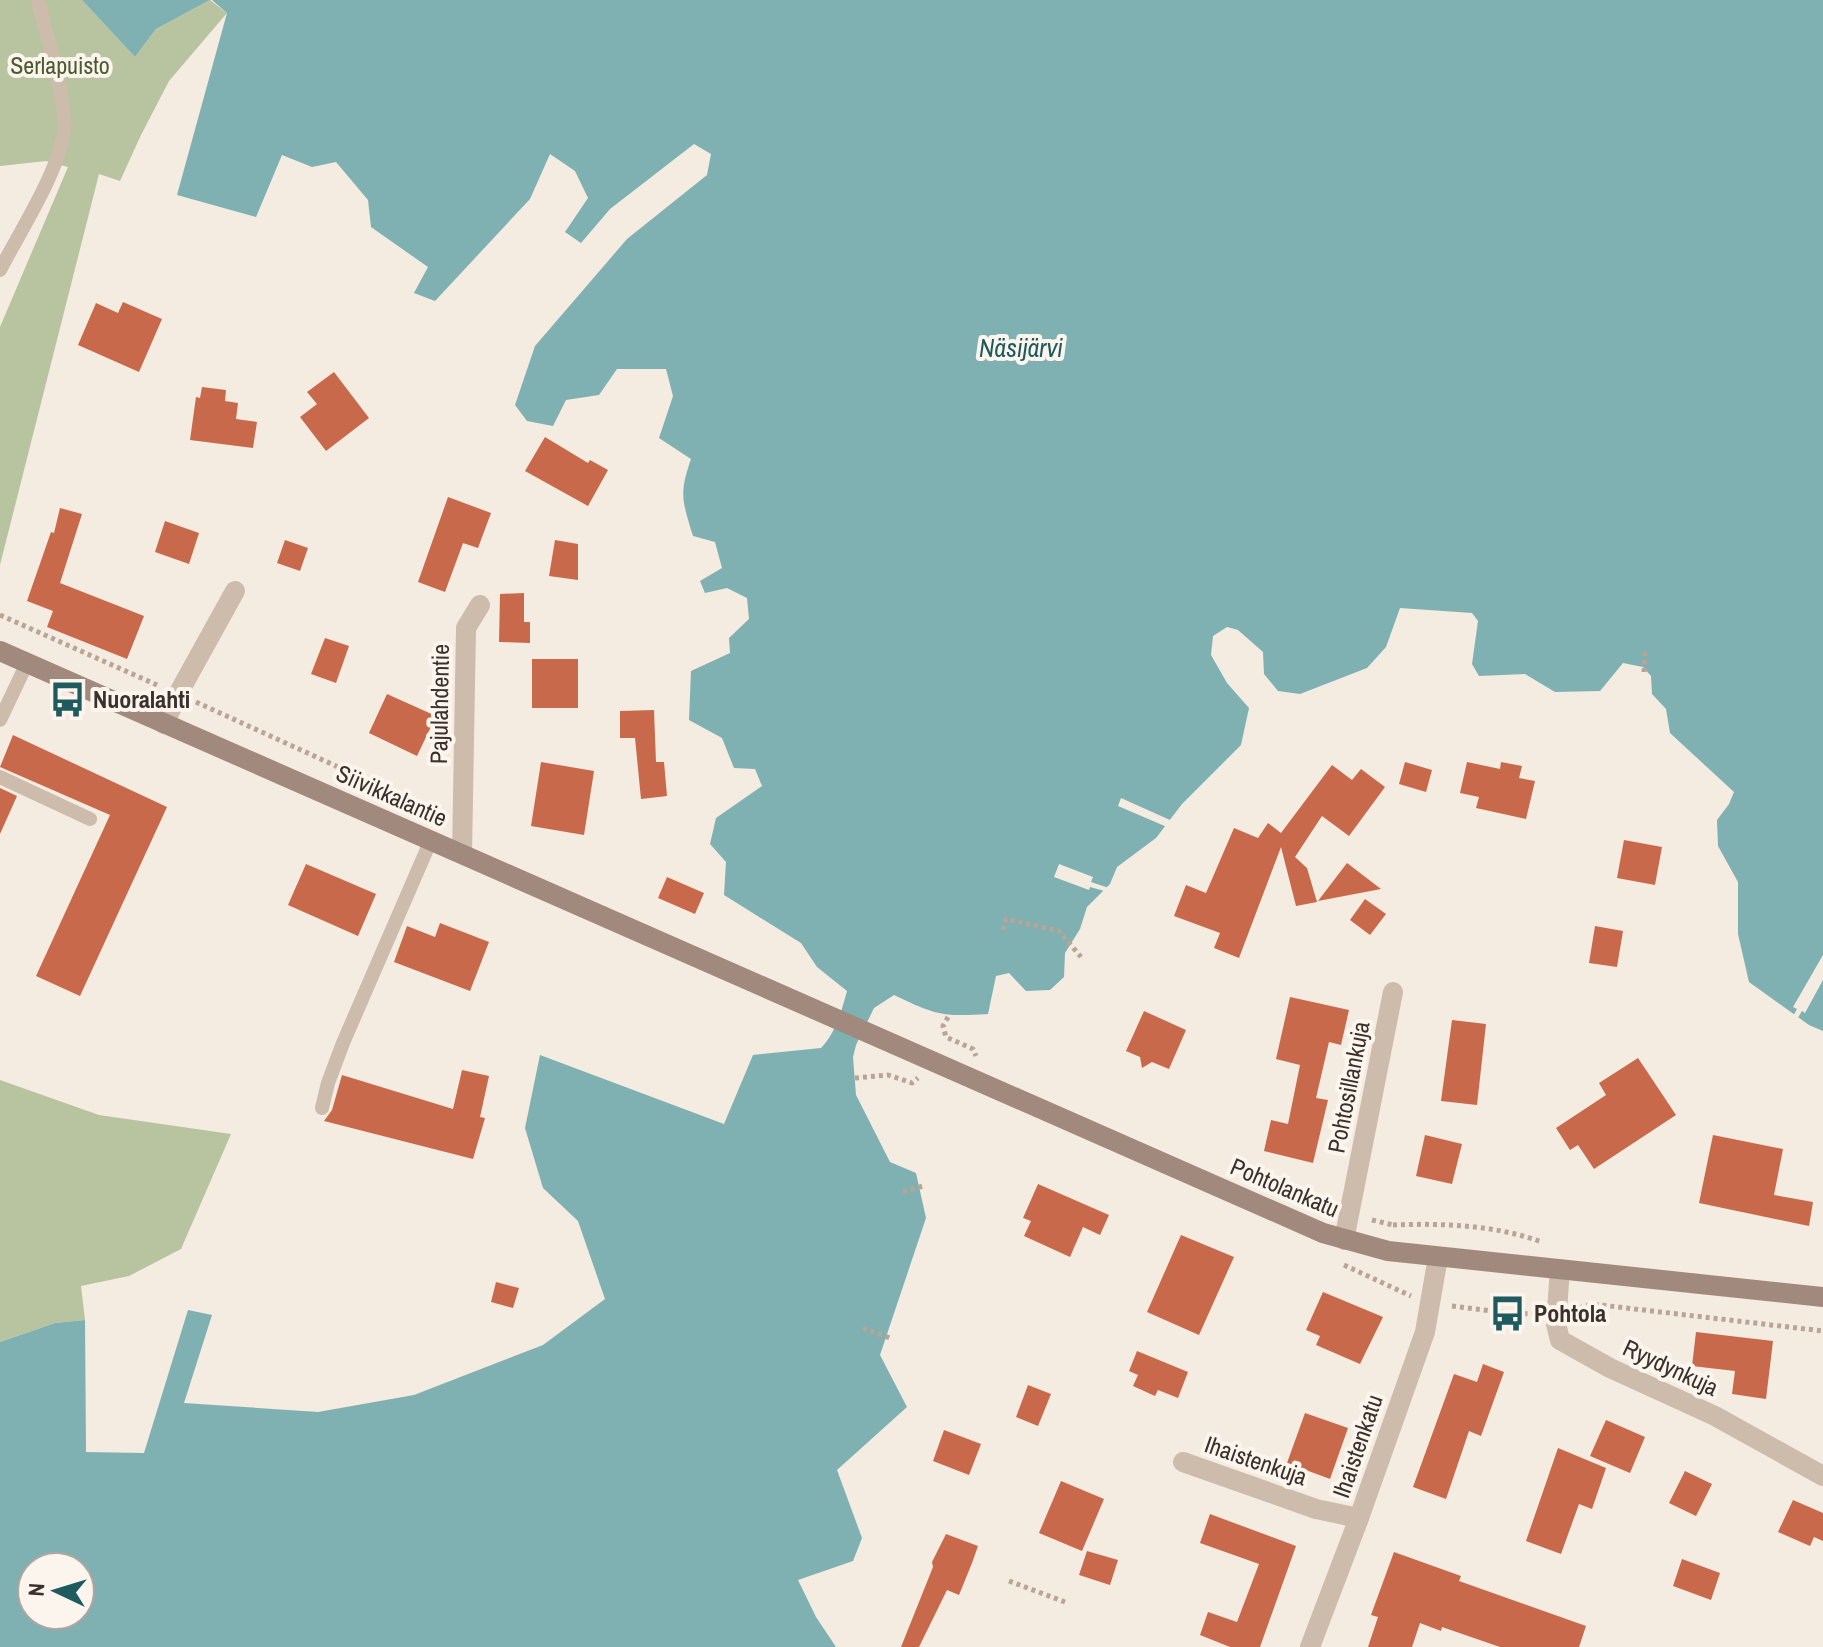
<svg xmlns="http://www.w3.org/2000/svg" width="1823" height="1647" font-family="'Archivo Narrow',sans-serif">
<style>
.green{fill:#b8c4a0}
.water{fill:#7fb0b2;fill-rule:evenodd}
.pier{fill:#f4ebe1}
.building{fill:#c8694b}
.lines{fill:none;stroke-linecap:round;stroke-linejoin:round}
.path{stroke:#b9a596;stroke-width:5;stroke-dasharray:4 4;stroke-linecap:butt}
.service{stroke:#cdbbac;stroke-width:14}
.minor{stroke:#cdbbac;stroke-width:20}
.secondary{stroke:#a18a7d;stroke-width:20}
.labels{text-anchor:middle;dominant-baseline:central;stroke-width:8;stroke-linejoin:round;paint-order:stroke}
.park-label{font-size:24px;fill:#4a5a2e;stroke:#fbf5ee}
.poi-label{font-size:24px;font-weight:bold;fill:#3b302b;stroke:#fbf5ee;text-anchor:start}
.street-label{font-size:24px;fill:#3b302b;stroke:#fbf5ee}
.water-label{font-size:26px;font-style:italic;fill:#1f5a5e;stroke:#fbf5ee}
</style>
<rect width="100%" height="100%" fill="#f4ebe1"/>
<g class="green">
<polygon points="0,0 82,0 135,57 156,29 210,0 227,13 169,81 141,135 120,181 99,174 0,565 0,327 68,167 46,161 0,166"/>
<polygon points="0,1080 99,1115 231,1134 181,1249 129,1276 81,1286 85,1320 55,1323 0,1342"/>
</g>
<g class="water">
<polygon points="82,0 210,0 156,29 135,57"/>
<path d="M 212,0 L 1823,0 L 1823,1031 L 1809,1025 L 1749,982 L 1738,934 L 1738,882 L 1718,846 L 1717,820 L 1729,804 L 1734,792 L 1670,733 L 1666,709 L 1652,694 L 1651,676 L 1643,667 L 1623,663 L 1600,691 L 1555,692 L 1525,674 L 1479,676 L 1472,664 L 1478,621 L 1472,613 L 1400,608 L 1386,647 L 1367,668 L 1300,694 L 1278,691 L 1264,674 L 1263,652 L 1238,630 L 1227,627 L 1213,636 L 1211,655 L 1227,683 L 1249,708 L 1241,745 L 1182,804 L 1156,838 L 1117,867 L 1110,884 L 1087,907 L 1080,929 L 1065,953 L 1064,977 L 1050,990 L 1026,991 L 1009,973 L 996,976 L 988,1014 C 942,1017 936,1015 894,995 L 874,1008 L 856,1045 L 853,1057 L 856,1095 L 890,1162 L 916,1173 L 926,1218 L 880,1355 L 907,1407 L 837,1470 L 862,1538 L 853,1561 L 798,1580 L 816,1617 L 836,1647 L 0,1647 L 0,1342 L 55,1323 L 85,1320 L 86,1452 L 144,1453 L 188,1310 L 212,1315 L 184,1403 L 318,1412 L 414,1395 L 543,1345 L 605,1299 L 578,1221 L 543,1188 L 525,1128 L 540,1055 L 724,1124 L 753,1055 L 821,1048 C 835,1034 842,1010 847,991 L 817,967 L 801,943 L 724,895 L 726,862 L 710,844 L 716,818 L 762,786 L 755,769 L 734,768 L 722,738 L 689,720 L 691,671 L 730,653 L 729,638 L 749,619 L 747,598 L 727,588 L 705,593 L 700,581 L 722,568 L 715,542 L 693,536 C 682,500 679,494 691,459 L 659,438 L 673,396 L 666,369 L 617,369 L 599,395 L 566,400 L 553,426 L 527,421 L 515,405 L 535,346 L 627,239 L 707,175 L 711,154 L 694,144 L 610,209 L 581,243 L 565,232 L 588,198 L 575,171 L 550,154 L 530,199 L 435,301 L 414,293 L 428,267 L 371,227 L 368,200 L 336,162 L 312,167 L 282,155 L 256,217 L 177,195 L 227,13 ZM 32,1567 L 80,1567 L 80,1615 L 32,1615 Z"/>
</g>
<g class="pier">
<polygon points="1121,798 1170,820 1167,827 1118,806"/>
<polygon points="1059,864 1093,877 1091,882 1109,888 1108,892 1090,887 1089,890 1054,877"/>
<polygon points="1823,955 1823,980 1805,1013 1802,1011 1796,1021 1792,1018 1797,1009 1793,1007"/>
</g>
<g class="building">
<polygon points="123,302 162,319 139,372 78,345 96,303 118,313"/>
<polygon points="334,372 369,418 326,451 300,417 317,404 307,392"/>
<polygon points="202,387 226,390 225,401 238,403 236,419 257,422 253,448 190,440 196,397 200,398"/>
<polygon points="545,437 588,463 590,460 608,470 588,506 525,471"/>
<polygon points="448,497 491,513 478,548 463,543 445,592 418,582"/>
<polygon points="60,508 82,514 60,583 144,616 127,659 47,627 53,611 27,601 51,532 54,533"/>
<polygon points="165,521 199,533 189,564 155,552"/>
<polygon points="285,540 308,548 300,571 277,563"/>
<polygon points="555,540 578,544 578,580 549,576"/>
<polygon points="524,593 524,622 530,622 530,643 499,642 500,594"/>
<polygon points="325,638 349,646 336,683 311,674"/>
<rect x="532" y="659" width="46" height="49"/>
<polygon points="387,694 436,716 417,756 369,733"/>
<polygon points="654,710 656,762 664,762 667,796 641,799 635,738 620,738 620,711"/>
<polygon points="13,735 167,807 80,996 36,976 110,815 0,767"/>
<polygon points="541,762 594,771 584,835 531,826"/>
<polygon points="1405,762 1432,770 1426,792 1399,784"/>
<polygon points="1467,762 1500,769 1501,762 1522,766 1519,778 1535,781 1526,819 1476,808 1479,797 1460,793"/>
<polygon points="1332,765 1352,780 1361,769 1385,787 1349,836 1322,816 1295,857 1307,868 1317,902 1296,906 1281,847 1239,958 1214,948 1220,933 1174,916 1186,885 1206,893 1234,828 1258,838 1268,823 1281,833"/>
<polygon points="0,788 17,796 0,834"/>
<polygon points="1624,840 1662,847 1655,885 1617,878"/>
<polygon points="1347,863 1381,889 1318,901"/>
<polygon points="306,864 376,894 358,936 288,905"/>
<polygon points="667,877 704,893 695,914 658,898"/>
<polygon points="1365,899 1386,914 1370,935 1350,920"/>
<polygon points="440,923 489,942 470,991 394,962 407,926 435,937"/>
<polygon points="1595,926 1623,931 1617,967 1589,963"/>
<polygon points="1290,997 1349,1010 1341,1045 1329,1042 1316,1098 1328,1100 1313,1163 1264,1151 1271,1120 1288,1124 1300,1065 1276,1059"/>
<polygon points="1144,1011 1186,1030 1169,1069 1152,1062 1142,1068 1140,1057 1126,1051"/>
<polygon points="1452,1020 1486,1024 1477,1105 1441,1101"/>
<polygon points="1638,1058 1676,1115 1594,1169 1578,1145 1570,1150 1556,1128 1606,1095 1599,1083"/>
<polygon points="462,1070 489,1076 480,1117 485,1118 473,1159 324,1121 332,1110 342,1075 453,1109"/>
<polygon points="1425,1135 1462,1144 1452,1184 1416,1176"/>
<polygon points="1713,1135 1783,1149 1774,1195 1813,1202 1809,1226 1699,1203"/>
<polygon points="1038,1184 1109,1215 1100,1235 1083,1227 1070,1257 1024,1236 1031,1221 1023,1218"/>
<polygon points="1181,1235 1234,1257 1199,1335 1147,1312"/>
<polygon points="496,1282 519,1288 513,1308 491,1302"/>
<polygon points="1323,1292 1383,1317 1360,1364 1316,1345 1320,1336 1306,1330"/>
<polygon points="1696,1332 1773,1341 1766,1399 1732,1394 1735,1371 1692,1366"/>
<polygon points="1137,1351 1188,1372 1178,1398 1158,1390 1155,1396 1133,1386 1138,1375 1129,1371"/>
<polygon points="1483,1364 1504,1372 1481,1436 1469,1431 1446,1499 1413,1487 1454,1374 1477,1382"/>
<polygon points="1028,1385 1051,1394 1038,1426 1016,1417"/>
<polygon points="1305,1413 1348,1428 1330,1479 1287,1463"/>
<polygon points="1606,1420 1645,1437 1630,1473 1590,1456"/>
<polygon points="944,1430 981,1444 969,1475 933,1461"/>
<polygon points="1558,1448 1606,1468 1592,1509 1579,1504 1561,1554 1526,1541"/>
<polygon points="1685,1471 1712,1484 1696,1516 1669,1503"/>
<polygon points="1061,1481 1104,1499 1082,1551 1039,1533"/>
<polygon points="1793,1500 1823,1513 1823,1541 1814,1537 1810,1546 1778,1532"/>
<polygon points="1210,1514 1296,1546 1260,1647 1230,1647 1200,1635 1208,1612 1237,1622 1259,1564 1200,1543"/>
<polygon points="946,1534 978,1546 972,1563 959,1595 947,1590 919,1647 901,1647 933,1567 932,1562"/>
<polygon points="1087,1551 1118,1560 1110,1585 1079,1575"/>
<polygon points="1394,1552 1461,1576 1459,1581 1586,1626 1579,1647 1500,1647 1442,1627 1441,1631 1420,1623 1412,1647 1368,1647 1378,1617 1371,1615"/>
<polygon points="1682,1559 1720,1573 1711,1600 1673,1586"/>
</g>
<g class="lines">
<g class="path">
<polyline points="0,615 157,685"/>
<polyline points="1644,672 1645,651"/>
<polyline points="196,702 441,814"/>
<polyline points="1003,930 1006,919 1059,931 1081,957"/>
<polyline points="948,1017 943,1026 946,1037 973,1049 976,1056"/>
<polyline points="855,1078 888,1075 912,1083 918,1078"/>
<polyline points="903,1192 923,1186"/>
<polyline points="1372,1220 1393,1225"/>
<path d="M 1393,1225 C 1443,1223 1495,1225 1542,1242"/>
<polyline points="1344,1265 1411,1296"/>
<polyline points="1452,1306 1508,1313 1537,1314"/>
<polyline points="1579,1308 1592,1304 1823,1331"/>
<polyline points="863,1328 890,1338"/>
<polyline points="1009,1581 1065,1602"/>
</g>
<g class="service">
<path d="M 0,270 C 19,233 62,167 64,128 C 65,91 46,37 38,0"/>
<polyline points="0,720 27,663"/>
<polyline points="0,777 90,819"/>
<polyline points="322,1108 328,1083 343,1043 431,840"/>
</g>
<g class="minor">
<polyline points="164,724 178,694 235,591"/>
<polyline points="462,854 466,628 480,605"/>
<polyline points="1344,1240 1393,992"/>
<polyline points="1560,1269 1556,1324 1560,1340 1610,1368 1715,1416 1823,1476"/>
<polyline points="1183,1462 1316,1509 1359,1518"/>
<polyline points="1310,1647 1359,1518 1425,1332 1438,1257"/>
</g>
<polyline class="secondary" points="0,651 1323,1233 1388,1251 1823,1297"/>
</g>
<defs>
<symbol id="bus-bare" viewBox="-9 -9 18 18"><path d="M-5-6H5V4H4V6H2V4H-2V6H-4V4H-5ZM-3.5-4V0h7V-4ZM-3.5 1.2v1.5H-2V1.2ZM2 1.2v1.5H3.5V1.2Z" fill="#1f5a5e" stroke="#fbf5ee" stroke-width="2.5" paint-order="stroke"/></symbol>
</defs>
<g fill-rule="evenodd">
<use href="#bus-bare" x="42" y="674" width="51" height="51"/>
<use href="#bus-bare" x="1482" y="1288" width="51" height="51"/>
</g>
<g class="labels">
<g class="park-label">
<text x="60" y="65">Serlapuisto</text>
</g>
<g class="poi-label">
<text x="93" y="699">Nuoralahti</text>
<text x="1534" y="1313">Pohtola</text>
</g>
<g class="street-label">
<text transform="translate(439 704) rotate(-89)">Pajulahdentie</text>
<text transform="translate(392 795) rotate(24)">Siivikkalantie</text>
<text transform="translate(1348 1087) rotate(-79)">Pohtosillankuja</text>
<text transform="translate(1285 1187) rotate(23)">Pohtolankatu</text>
<text transform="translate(1671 1367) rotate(25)">Ryydynkuja</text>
<text transform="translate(1357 1446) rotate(-71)">Ihaistenkatu</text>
<text transform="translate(1256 1460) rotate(19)">Ihaistenkuja</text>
</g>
<g class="water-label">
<text x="1021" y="347">Näsijärvi</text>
</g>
</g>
<g transform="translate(56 1591) rotate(274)"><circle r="38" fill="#fbf5ee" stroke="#aea6a0" stroke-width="2"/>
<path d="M0-6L14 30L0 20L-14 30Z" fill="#1f5a5e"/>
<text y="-12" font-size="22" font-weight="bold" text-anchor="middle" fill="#3b302b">N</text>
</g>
</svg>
